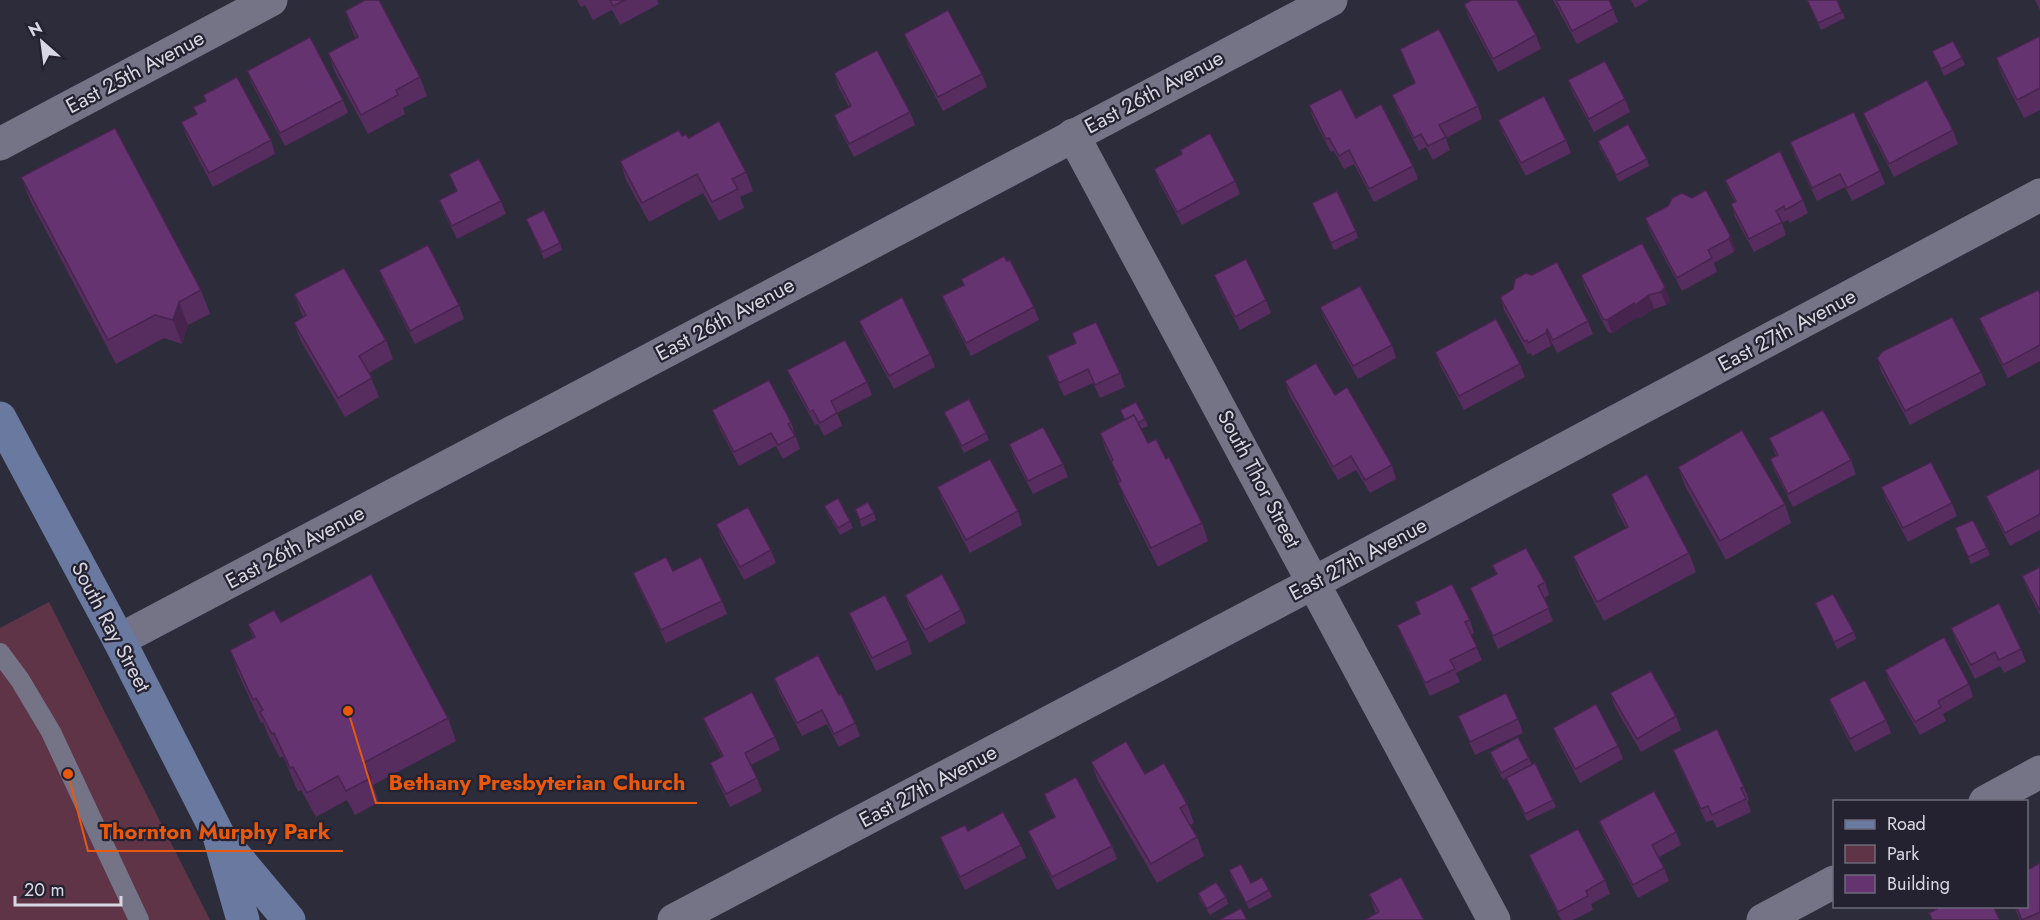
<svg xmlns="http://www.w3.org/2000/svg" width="2040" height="920" font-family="Jost,sans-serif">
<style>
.green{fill:#5f3447}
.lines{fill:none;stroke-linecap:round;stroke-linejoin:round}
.service{stroke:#757386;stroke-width:20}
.minor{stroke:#757386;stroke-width:33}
.secondary{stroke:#69799f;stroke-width:33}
.wall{fill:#572c5f}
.shaded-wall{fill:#47244e}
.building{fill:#65336f;stroke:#47244e;stroke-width:1.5}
.labels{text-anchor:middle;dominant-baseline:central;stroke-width:4.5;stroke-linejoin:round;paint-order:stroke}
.street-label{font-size:21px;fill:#d9d8e2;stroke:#242231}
.leader{fill:none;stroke:#e8590c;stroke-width:2}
.callout-dot{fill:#e8590c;stroke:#242231;stroke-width:2}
.callout-label{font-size:22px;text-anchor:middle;font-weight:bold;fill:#e8590c;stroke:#242231;stroke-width:4.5;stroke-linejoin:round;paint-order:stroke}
</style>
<rect width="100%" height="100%" fill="#2d2c3b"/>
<polygon class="green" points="49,602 210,920 0,920 0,628"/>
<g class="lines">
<polyline class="service" points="0,653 20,680 51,732 139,920"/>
<g class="minor">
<polyline points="1073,135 1494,920"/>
<polyline points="0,144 271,0"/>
<polyline points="119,640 1331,0"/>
<polyline points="1985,802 2040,772"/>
<polyline points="674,920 1315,582 2040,195"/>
<polyline points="1763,920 1834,882"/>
</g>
<g class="secondary">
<polyline points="0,418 119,640 219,836 243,920"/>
<polyline points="226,845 289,920"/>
</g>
</g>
<g class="wall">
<polygon points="577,0 657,0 659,4 620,25 612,10 593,20 585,5 581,7"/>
<polygon points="1553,0 1609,0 1613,9 1618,22 1577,44"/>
<polygon points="1631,0 1649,0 1635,8"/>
<polygon points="1807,0 1837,0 1845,18 1821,30"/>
<polygon points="2035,0 2040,0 2040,10"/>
<polygon points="1464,4 1536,35 1541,49 1498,72 1469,18"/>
<polygon points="345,11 420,77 427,96 403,108 405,114 368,134 335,72 328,53 356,38 352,30"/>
<polygon points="904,34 982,74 987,87 943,111 909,47"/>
<polygon points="2040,36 2040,110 2024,118 2003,77 1996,58"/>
<polygon points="1400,49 1478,106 1482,119 1446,138 1450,150 1433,160 1426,147 1419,151 1397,108 1392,95 1414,83"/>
<polygon points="1932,51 1962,58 1965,65 1944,76"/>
<polygon points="247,71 343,100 348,113 285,146 252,84"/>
<polygon points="834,73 910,112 915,125 854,157 839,128 834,115 849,107 838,86"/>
<polygon points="1568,80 1625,99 1630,112 1594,132 1573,93"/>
<polygon points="203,95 271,140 275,154 213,187 186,135 181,122 196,114 193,107 205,101"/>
<polygon points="1309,105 1356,118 1413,166 1418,179 1374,202 1354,164 1344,169 1334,151 1331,152 1313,118"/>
<polygon points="1863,113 1953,130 1958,144 1894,177 1868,127"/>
<polygon points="1498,120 1566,140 1571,153 1526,176 1503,133"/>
<polygon points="682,136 689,138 746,172 753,191 740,197 744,208 719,221 703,193 649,222 626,180 620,161"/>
<polygon points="1598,141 1647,159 1649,166 1619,182 1600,148"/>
<polygon points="1790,142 1880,171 1885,184 1852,201 1845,187 1817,201 1795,156"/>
<polygon points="1180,150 1235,181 1240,194 1182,225 1159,182 1154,169 1181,154"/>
<polygon points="449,174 501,201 506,214 457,239 444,213 439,200 456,191"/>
<polygon points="21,177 201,290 210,314 188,325 182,344 164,338 116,364 30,200"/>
<polygon points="1725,180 1803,200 1808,213 1790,223 1788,220 1782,223 1786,235 1754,252 1735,217 1731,204 1735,202 1730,193"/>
<polygon points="1312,203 1356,231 1358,238 1334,250"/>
<polygon points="1645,218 1730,235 1735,248 1734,252 1714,263 1717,272 1682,291 1650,231"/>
<polygon points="526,219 560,243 562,250 544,259"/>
<polygon points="1642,243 1670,300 1666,305 1654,309 1640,318 1639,316 1612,333 1608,332 1585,288 1581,275"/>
<polygon points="379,270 459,305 464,319 415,344 384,283"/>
<polygon points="1214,275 1266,300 1271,313 1240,330 1219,288"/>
<polygon points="961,279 1034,307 1039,320 971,356 947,309 942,296 963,285"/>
<polygon points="2040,293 2040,361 2008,378 1984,331 1979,318"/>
<polygon points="294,294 386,340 393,359 369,373 379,397 345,417 301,341 294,323 303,317"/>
<polygon points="1500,297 1588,321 1593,334 1557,353 1552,343 1551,346 1532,356 1531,353 1528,354 1504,310"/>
<polygon points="1320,307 1392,345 1396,358 1358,379 1325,320"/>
<polygon points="859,321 930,354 935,367 894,389 864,334"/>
<polygon points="1072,333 1120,373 1125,387 1100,398 1093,383 1064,396 1052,370 1047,356 1075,343"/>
<polygon points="1435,352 1520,364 1525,377 1464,410 1440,365"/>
<polygon points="1877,358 1981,372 1986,385 1910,425 1881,371"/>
<polygon points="787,370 867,382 872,395 837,413 842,426 824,436 818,424 815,425 792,383"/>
<polygon points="1285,381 1335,395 1392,465 1396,479 1370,493 1356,470 1338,480 1289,394"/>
<polygon points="712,410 791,422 800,449 783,459 776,446 739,466 717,423"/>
<polygon points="1120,410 1145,419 1148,426 1141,429 1148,443 1166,459 1202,523 1208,541 1158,567 1125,501 1111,461 1106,451 1100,433 1124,420"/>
<polygon points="944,412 986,433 989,440 964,453 947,419"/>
<polygon points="1769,438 1851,460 1856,474 1793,507 1775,472 1770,459 1776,456"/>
<polygon points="1009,444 1063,464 1068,477 1033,494 1014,458"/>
<polygon points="1678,467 1785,504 1791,523 1726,560 1685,486"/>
<polygon points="2040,468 2040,530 2010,546 1991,509 1986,496"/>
<polygon points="937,487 1018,511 1022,525 970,553 942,500"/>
<polygon points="1881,487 1952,503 1957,516 1908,542 1886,500"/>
<polygon points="1611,494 1689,553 1696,572 1604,621 1580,575 1573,556 1626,528 1618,513"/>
<polygon points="824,506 850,521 853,528 840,535 827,513"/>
<polygon points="855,509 874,513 876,520 862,527"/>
<polygon points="716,524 771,550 776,563 744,580 721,537"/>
<polygon points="1955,528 1987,548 1990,555 1971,564"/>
<polygon points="1492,565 1545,582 1549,595 1544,598 1553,621 1498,649 1475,601 1470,588 1496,575"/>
<polygon points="2040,567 2040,615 2027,589 2022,576"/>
<polygon points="673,571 722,601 727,614 666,643 638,586 633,573"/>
<polygon points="905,595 961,610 966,623 929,643 910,608"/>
<polygon points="1415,602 1470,620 1474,633 1471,635 1482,660 1456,673 1460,682 1430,696 1402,638 1397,625 1419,614"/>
<polygon points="1815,603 1854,632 1856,639 1837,649"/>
<polygon points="849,613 908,640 912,654 876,671 854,626"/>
<polygon points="281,622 448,718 456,741 373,785 379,802 355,815 347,800 316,817 301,790 298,792 283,756 280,758 268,735 263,722 261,723 238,673 230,650 253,638 248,624"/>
<polygon points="1951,628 2021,649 2026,662 2004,673 2000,666 1975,679 1956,641"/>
<polygon points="1885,670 1969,684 1973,697 1943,714 1946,721 1920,735 1890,683"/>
<polygon points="774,678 839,695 855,723 860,736 839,747 827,724 802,736 779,692"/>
<polygon points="1610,693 1676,716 1681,730 1641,752 1615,707"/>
<polygon points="1829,699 1886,720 1891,733 1855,752 1834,712"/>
<polygon points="1458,716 1518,719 1523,733 1475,755 1463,729"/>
<polygon points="703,718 775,737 780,750 751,765 757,778 762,791 730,807 715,776 710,763 722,757 708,731"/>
<polygon points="1553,728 1618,746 1623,759 1580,783 1558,741"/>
<polygon points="1673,750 1744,787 1749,800 1747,801 1751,812 1717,828 1713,820 1706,822 1678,763"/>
<polygon points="1490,752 1529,758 1532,765 1553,800 1556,807 1527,821 1506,778 1503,780 1492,759"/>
<polygon points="1091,762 1145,774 1187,804 1194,823 1190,825 1197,837 1204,856 1157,883 1098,781"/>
<polygon points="1044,794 1112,846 1117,859 1057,890 1033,844 1028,831 1054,817 1049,807"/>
<polygon points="1599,821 1676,832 1681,845 1659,857 1664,868 1669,881 1638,898 1604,834"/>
<polygon points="968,831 1021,845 1026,858 965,890 945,850 940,837"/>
<polygon points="1529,855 1605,880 1610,894 1591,904 1593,910 1573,920 1561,920 1534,868"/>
<polygon points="2040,863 2040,920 2020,920 2014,906 2026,906 2029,869"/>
<polygon points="1229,870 1251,883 1269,890 1272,897 1249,909 1231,877"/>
<polygon points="1198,893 1226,897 1228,904 1210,915 1200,900"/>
<polygon points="1369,894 1424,920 1376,914"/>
</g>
<g class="shaded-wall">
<polygon points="1730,235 1735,248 1734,252 1729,239"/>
<polygon points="1665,287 1670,300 1666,305 1661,292"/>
<polygon points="1649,295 1654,309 1640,318 1635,305"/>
<polygon points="179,302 188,325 182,344 173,320"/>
<polygon points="1634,303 1639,316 1612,333 1607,320"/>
<polygon points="1547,329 1552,343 1551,346 1546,333"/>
</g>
<g class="building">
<polygon points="365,0 379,0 420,77 396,90 398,95 361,115 328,53 358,37 345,11"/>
<polygon points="610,0 625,0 613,6"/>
<polygon points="1472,0 1517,0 1536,35 1493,59 1464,4"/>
<polygon points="1556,0 1609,0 1613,9 1572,31"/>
<polygon points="1807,0 1837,0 1842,12 1818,23"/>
<polygon points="948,10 982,74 938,97 904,34"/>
<polygon points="1439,29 1478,106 1439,125 1446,137 1428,146 1421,134 1414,138 1392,95 1415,83 1400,49"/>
<polygon points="2040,36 2040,88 2017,100 1996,58"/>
<polygon points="310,37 343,100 280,133 247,71"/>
<polygon points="1953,41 1962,58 1941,69 1932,51"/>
<polygon points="877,50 910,112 849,144 834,115 851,106 834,73"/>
<polygon points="1605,61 1625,99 1589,119 1568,80"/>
<polygon points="237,77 271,140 209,173 181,122 197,114 193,107 206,101 203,95"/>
<polygon points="1927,80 1953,130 1889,164 1863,113"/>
<polygon points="1341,89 1356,118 1381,104 1413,166 1369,189 1349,150 1339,156 1329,138 1326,139 1309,105"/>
<polygon points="1544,96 1566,140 1521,163 1498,120"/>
<polygon points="1854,112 1880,171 1847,188 1840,174 1812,188 1790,142"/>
<polygon points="719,121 746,172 732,179 738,189 712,202 697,174 642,203 620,161 679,130 682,136 686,134 689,138"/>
<polygon points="1628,124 1647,159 1616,175 1598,141"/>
<polygon points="115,128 201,290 179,302 173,320 155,315 108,340 21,177"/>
<polygon points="1210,133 1235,181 1177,212 1154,169 1182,154 1180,150"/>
<polygon points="1780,151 1803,200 1785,210 1784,206 1776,211 1782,222 1749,239 1731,204 1736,201 1725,180"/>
<polygon points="479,159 501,201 452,226 439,200 457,191 449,174"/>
<polygon points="1706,190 1730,235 1729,239 1708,250 1712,258 1677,278 1645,218 1668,206 1672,198 1682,193 1692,198"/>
<polygon points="1337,191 1356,231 1331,243 1312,203"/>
<polygon points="544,210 560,243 542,252 526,219"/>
<polygon points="1642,243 1665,287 1661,292 1649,295 1635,305 1634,303 1607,320 1603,319 1581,275"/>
<polygon points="428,245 459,305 410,331 379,270"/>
<polygon points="1004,256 1007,261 1010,260 1034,307 966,343 942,296 964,285 961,279"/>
<polygon points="1246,259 1266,300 1235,317 1214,275"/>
<polygon points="1557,262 1588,321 1553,340 1547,329 1546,333 1528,343 1527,340 1524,341 1500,297 1513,289 1515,279 1526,273 1532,275"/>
<polygon points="344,268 386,340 359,356 372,378 338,398 294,323 306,315 294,294"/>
<polygon points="1360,286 1392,345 1353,366 1320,307"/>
<polygon points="2038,290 2040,293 2040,345 2003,365 1979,318"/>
<polygon points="902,297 930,354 889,376 859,321"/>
<polygon points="1952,317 1981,372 1905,411 1877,358 1883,351"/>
<polygon points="1496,319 1520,364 1459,396 1435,352"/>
<polygon points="1096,322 1120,373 1095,385 1088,369 1059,383 1047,356 1076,343 1072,333"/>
<polygon points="845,340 867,382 831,401 837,413 820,423 813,410 810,412 787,370"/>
<polygon points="1316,363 1335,395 1347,387 1392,465 1365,480 1351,456 1333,467 1285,381"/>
<polygon points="769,380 791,422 788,424 795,436 778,445 771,433 734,452 712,410"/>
<polygon points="969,399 986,433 962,446 944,412"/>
<polygon points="1136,402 1145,419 1138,423 1134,415 1125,420 1120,410"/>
<polygon points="1823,410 1851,460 1788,494 1770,459 1778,455 1769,438"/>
<polygon points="1134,415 1148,443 1156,439 1166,459 1169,457 1202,523 1151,548 1118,483 1121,481 1111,462 1113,460 1100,433"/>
<polygon points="1043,427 1063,464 1028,481 1009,444"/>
<polygon points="1742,430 1785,504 1720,541 1678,467"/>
<polygon points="990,459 1018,511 966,540 937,487"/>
<polygon points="1931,462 1952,503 1903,528 1881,487"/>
<polygon points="2040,468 2040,514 2005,533 1986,496"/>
<polygon points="1647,474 1689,553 1597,602 1573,556 1628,527 1611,494"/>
<polygon points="838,498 850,521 838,528 824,506"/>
<polygon points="868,502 874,513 860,520 855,509"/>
<polygon points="748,507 771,550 740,567 716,524"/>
<polygon points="1973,520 1987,548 1968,557 1955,528"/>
<polygon points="1526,548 1545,582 1538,586 1549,608 1493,636 1470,588 1497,574 1492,565"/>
<polygon points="666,557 673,571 701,557 722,601 661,630 633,573"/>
<polygon points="2040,567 2040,611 2022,576"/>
<polygon points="371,574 448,718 363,763 371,778 346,791 338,776 307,793 293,767 290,768 274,733 272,734 260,712 263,710 256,698 253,700 230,650 255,637 248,624 274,610 281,622"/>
<polygon points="942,574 961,610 925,630 905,595"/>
<polygon points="1452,584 1470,620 1465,622 1477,647 1450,660 1455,669 1425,683 1397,625 1420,614 1415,602"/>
<polygon points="1833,594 1854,632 1834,642 1815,603"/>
<polygon points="885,595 908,640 872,658 849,613"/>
<polygon points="1999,603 2021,649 1999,660 1995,652 1971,665 1951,628"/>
<polygon points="1944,637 1969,684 1938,701 1941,707 1915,722 1885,670"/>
<polygon points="818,655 839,695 841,694 855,723 834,734 822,710 797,723 774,678"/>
<polygon points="1651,671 1676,716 1637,739 1610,693"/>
<polygon points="1865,680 1886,720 1850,739 1829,699"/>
<polygon points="752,692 775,737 745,753 757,778 726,794 710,763 723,756 703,718"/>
<polygon points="1506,693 1518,719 1470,742 1458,716"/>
<polygon points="1596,704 1618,746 1575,769 1553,728"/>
<polygon points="1717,729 1744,787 1741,788 1746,799 1712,815 1708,806 1701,809 1673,750"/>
<polygon points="1518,737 1529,758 1501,773 1490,752"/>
<polygon points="1126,741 1145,774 1164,763 1187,804 1180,808 1197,837 1151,864 1091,762"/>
<polygon points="1535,763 1553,800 1525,814 1506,778"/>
<polygon points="1076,777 1112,846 1052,877 1028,831 1055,817 1044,794"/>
<polygon points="1654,791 1676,832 1652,845 1664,868 1633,885 1599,821"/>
<polygon points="1003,812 1021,845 960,877 940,837 965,825 968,831"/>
<polygon points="1578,829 1605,880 1586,891 1588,896 1558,912 1529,855"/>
<polygon points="2040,863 2040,912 2022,920 2016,906 2026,906 2026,865 2028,864 2029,869"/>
<polygon points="1241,864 1251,883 1262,877 1269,890 1246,903 1229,870"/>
<polygon points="1401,877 1424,920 1364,920 1379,912 1369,894"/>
<polygon points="1216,882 1226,897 1207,909 1198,893"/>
<polygon points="1942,906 1993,906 2000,920 1932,920 1929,913"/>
<polygon points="1241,908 1247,920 1219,920"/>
</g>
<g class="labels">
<g class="street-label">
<text transform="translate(135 72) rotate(-28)">East 25th Avenue</text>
<text transform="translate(1154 92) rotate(-28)">East 26th Avenue</text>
<text transform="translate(725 319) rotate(-28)">East 26th Avenue</text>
<text transform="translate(1787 330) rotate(-28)">East 27th Avenue</text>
<text transform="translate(1259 479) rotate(62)">South Thor Street</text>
<text transform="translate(295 547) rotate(-28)">East 26th Avenue</text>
<text transform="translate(1358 559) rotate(-28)">East 27th Avenue</text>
<text transform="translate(111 627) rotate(62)">South Ray Street</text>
<text transform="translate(928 786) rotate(-28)">East 27th Avenue</text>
</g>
</g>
<path class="leader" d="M348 711L376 803H697M68 774L88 851H343"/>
<g class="callout-dot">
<circle cx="348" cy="711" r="6"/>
<circle cx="68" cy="774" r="6"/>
</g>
<g class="callout-label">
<text x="537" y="790">Bethany Presbyterian Church</text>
<text x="215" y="839">Thornton Murphy Park</text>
</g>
<rect x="1833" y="800" width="195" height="108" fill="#242231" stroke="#6c6b78" stroke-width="1.5"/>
<rect x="1845" y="820" width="30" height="9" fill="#69799f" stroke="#6c6b78" stroke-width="1.5"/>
<text x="1887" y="830" font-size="18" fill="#d9d8e2">Road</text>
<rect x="1845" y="845" width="30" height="18" fill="#5f3447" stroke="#6c6b78" stroke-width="1.5"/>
<text x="1887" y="860" font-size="18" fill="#d9d8e2">Park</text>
<rect x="1845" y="875" width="30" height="18" fill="#65336f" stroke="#6c6b78" stroke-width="1.5"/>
<text x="1887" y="890" font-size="18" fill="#d9d8e2">Building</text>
<g transform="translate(42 42) rotate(332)" stroke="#242231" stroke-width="4.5" paint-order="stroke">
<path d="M0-4.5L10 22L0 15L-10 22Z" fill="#d9d8e2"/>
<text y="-9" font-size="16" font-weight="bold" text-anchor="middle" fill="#d9d8e2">N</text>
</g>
<path d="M15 896v9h106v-9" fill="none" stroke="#d9d8e2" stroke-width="3"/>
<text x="24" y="896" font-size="18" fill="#d9d8e2" stroke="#242231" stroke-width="4.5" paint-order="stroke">20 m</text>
</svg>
